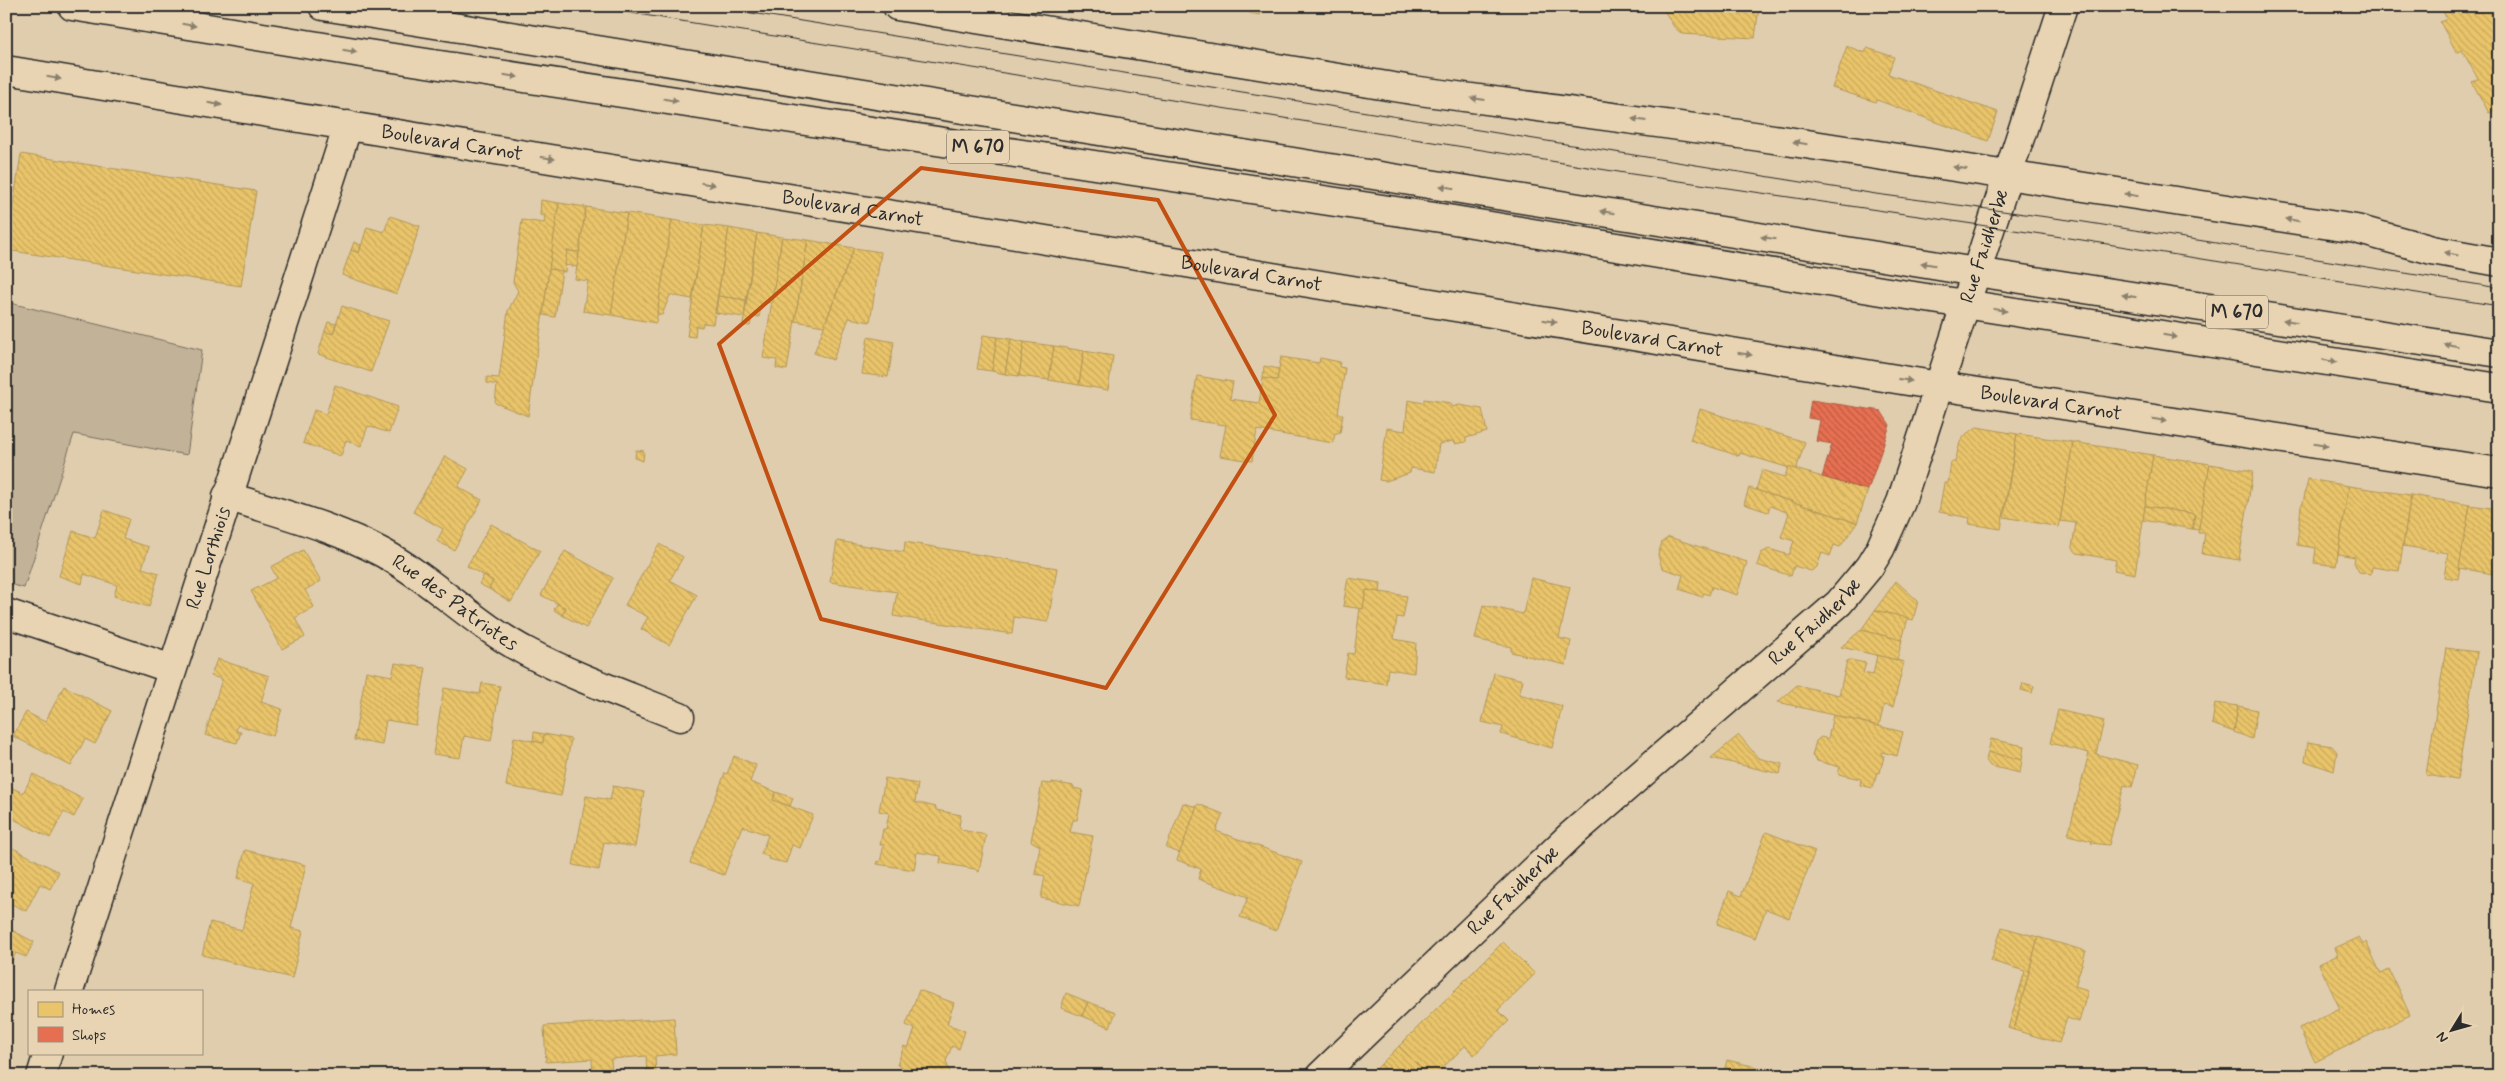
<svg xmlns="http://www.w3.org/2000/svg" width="2505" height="1082" font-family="Mynerve,sans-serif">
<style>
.green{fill:#c2b297;stroke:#766e61}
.homes{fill:url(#homes-back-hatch);stroke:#b09657}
.shops{fill:url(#shops-back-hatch);stroke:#af5b46}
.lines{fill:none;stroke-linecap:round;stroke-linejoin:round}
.minor-casing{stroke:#2b2b2b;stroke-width:31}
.tertiary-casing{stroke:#2b2b2b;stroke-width:31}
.primary-casing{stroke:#2b2b2b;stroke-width:31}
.minor{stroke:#e8d4b2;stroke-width:28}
.tertiary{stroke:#e8d4b2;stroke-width:28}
.primary{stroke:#e8d4b2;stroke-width:28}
.tram{stroke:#2b2b2b;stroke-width:1}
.oneway{fill:#8a806e}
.marked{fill:none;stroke:#c25012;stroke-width:4;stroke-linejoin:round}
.labels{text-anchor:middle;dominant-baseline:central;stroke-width:5;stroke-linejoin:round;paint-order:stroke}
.shield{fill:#e8d4b2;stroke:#645e54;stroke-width:1}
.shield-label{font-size:19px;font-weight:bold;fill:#2b2b2b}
.street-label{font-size:20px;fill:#2b2b2b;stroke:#e8d4b2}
</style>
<defs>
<pattern id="homes-back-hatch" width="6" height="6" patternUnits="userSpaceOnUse" patternTransform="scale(1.25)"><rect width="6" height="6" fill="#e9c46a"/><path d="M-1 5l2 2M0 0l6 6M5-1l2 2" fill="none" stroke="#c8a95c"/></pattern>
<pattern id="shops-back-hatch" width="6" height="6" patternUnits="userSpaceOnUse" patternTransform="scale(1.25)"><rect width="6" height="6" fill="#e76f51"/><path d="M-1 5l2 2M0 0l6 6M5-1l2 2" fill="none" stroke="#bb5b43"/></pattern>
</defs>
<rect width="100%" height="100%" fill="#e0cdad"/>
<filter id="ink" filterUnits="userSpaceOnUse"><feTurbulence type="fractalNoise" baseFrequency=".02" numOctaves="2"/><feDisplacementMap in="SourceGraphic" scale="10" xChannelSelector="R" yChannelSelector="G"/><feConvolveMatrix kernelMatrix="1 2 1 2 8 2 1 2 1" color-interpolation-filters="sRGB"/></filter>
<g filter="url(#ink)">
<polygon class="green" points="6,302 202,350 187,455 74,434 24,588 6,583"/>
<g class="homes">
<polygon points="1665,6 1759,7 1755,38 1682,34 1674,27 1665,12"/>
<polygon points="2440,6 2499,6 2499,108 2489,113 2472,82 2478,79 2462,50 2457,53 2440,22 2447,19"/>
<polygon points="1249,8 1260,10 1260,15 1249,13"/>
<polygon points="1847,46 1865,53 1867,48 1894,57 1888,74 1998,112 1988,141 1877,100 1876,102 1832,88"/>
<polygon points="21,154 256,191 241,286 6,250"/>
<polygon points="541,200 559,203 528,416 495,403 497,385 487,383 487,377 499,378 508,311 518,291 513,282 522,220 544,223 545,216 540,215"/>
<polygon points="559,203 586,207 579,252 567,251 565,272 549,269"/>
<polygon points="586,207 627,213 611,315 583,311 588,281 575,279"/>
<polygon points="627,213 672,220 656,323 611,315"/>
<polygon points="390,216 420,226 397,294 342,275 351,250 359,253 367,227 384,232"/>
<polygon points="672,220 704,225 692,299 670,295 662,315 657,314"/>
<polygon points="704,225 729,228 713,324 703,323 702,327 696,326 695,337 687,336"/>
<polygon points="729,228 757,233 746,300 718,296"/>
<polygon points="757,233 782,237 772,303 762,302 759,317 752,316 750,326 743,325"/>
<polygon points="782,237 808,240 787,370 776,368 777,360 763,358"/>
<polygon points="808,240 854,248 824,326 795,321"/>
<polygon points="354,242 361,245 359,253 351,250"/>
<polygon points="854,248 881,252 870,322 849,318 833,360 814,353"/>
<polygon points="567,251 579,252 577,267 565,265"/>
<polygon points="549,269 562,271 555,317 543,315"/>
<polygon points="718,296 746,300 744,317 716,313"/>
<polygon points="342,306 389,321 371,372 318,354 325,331 333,334"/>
<polygon points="328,322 336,324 333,334 325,331"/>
<polygon points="983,335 997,337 992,371 977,369"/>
<polygon points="868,337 894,342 888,377 862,374"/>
<polygon points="997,337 1011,339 1005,374 992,371"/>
<polygon points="1011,339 1024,342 1019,376 1005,374"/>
<polygon points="1024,342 1054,346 1049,380 1019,376"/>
<polygon points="1054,346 1084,351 1079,385 1049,380"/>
<polygon points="1084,351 1113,356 1108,390 1079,385"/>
<polygon points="1281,357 1319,363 1320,358 1340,362 1339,367 1345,368 1338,414 1343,414 1340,433 1335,433 1333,443 1257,430 1252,461 1220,456 1226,425 1190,420 1197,376 1233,382 1230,399 1259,403 1263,378 1277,380"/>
<polygon points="1264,366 1279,369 1277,380 1263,378"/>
<polygon points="335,385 398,407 389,433 368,426 361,446 346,440 341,456 303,443 314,410 326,414"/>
<polygon points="1424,399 1451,403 1452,407 1459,405 1482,409 1487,432 1466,438 1466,442 1454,444 1453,441 1439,444 1435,472 1411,468 1410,473 1386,481 1379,480 1387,428 1405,431 1408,400 1424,403"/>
<polygon points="1700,409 1805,442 1796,470 1740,453 1739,456 1690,440"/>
<polygon points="1977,427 2017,434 2001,529 1969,524 1970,518 1939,512 1944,483 1948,483 1951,462 1955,462 1960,442 1966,434"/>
<polygon points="2017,434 2073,442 2059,527 2004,517"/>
<polygon points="2073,442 2153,455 2135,574 2114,570 2116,560 2077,553 2072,547 2076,523 2060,521"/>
<polygon points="636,450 644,451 643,461 635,458"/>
<polygon points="2153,455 2210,464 2199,530 2192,529 2195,514 2145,506"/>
<polygon points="445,456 468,469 458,487 482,500 454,550 437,541 443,529 413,512"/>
<polygon points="2210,464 2253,471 2239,560 2202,554 2205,533 2198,533"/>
<polygon points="1788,467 1868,490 1857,523 1756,490 1762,470 1785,477"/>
<polygon points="2308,479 2349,486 2336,566 2314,563 2316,548 2297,545 2301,506 2303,503"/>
<polygon points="2349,486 2411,495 2399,571 2372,567 2371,574 2359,572 2354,563 2355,557 2338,554"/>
<polygon points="1749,488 1756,490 1857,523 1840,547 1834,545 1830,556 1822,553 1817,567 1811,571 1794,566 1791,576 1757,565 1761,553 1769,549 1789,555 1794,541 1781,537 1789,513 1770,506 1768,512 1744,504"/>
<polygon points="2411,495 2470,505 2458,579 2444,577 2448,553 2403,546"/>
<polygon points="2470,505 2499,509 2499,575 2459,568"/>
<polygon points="2145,506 2195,514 2192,529 2143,520"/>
<polygon points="104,510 129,519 123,539 149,547 142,568 159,573 149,607 114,596 117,585 84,574 82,584 59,576 73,531 95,538"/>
<polygon points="491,524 540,551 511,602 489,589 493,581 467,566"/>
<polygon points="1669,537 1747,562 1737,595 1712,587 1709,595 1704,593 1702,597 1679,589 1683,575 1662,568 1658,555 1662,542"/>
<polygon points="837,541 904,552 905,542 1057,568 1048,622 1014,617 1012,634 893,616 897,592 830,582"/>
<polygon points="659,544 683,557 670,580 697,595 669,645 641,629 648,617 625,605"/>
<polygon points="303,550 321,581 305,590 314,607 295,618 305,637 282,649 251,591 277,578 271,567"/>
<polygon points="565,551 613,578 586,628 562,615 566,608 541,595"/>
<polygon points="484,575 493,581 489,589 479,584"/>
<polygon points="1348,578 1381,583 1380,592 1366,590 1363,609 1343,606"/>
<polygon points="1531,578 1570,587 1559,638 1571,641 1566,665 1511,652 1511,647 1475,639 1483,605 1523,614"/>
<polygon points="1896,581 1918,601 1913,620 1875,610"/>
<polygon points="1366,590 1407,596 1403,618 1397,617 1394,639 1416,643 1414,673 1388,669 1386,684 1344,677 1348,653 1354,654 1360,608 1363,609"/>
<polygon points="557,604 566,608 562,615 554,610"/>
<polygon points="1875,610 1908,618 1902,640 1861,630"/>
<polygon points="1861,630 1902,640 1897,660 1841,647"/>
<polygon points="2446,648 2477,652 2457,780 2426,775"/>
<polygon points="1877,655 1904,662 1893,707 1884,705 1879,726 1778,702 1797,685 1839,695 1847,661 1850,660 1866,663 1863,673 1873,675"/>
<polygon points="217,659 269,676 261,702 282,709 273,736 238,725 236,731 241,732 237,743 205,735 222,679 211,676"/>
<polygon points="395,663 426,668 416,725 386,720 382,745 354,740 366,671 392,676"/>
<polygon points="1494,673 1523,680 1519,694 1562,706 1552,748 1501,734 1503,727 1482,722"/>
<polygon points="482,683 500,686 491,741 464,736 460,758 433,754 444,688 480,694"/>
<polygon points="2023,683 2034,686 2032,693 2021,690"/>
<polygon points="64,686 112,711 95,744 85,739 71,766 13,736 26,712 45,722"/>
<polygon points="2215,703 2238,706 2234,732 2212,724"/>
<polygon points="2238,706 2257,710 2252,739 2234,732"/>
<polygon points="2058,710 2104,721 2096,754 2138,765 2132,787 2124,785 2109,845 2091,843 2092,841 2068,835 2089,753 2050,743"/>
<polygon points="1833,715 1903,732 1897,756 1882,752 1881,755 1884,756 1880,773 1877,772 1873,788 1860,785 1861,779 1838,774 1840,767 1817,761 1812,756 1816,741 1821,737 1828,739"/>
<polygon points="534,732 544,734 543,743 533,741"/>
<polygon points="544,734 571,739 561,796 506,786 514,737 543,743"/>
<polygon points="1739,735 1758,758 1782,764 1780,774 1711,758"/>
<polygon points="1991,739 2024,746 2022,760 1988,752"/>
<polygon points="2308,742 2332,746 2337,752 2334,771 2305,761"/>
<polygon points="1988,752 2022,760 2020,773 1990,766 1986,760"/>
<polygon points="734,756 756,765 750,782 776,792 773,800 813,815 800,848 792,845 786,863 768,859 769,857 761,854 768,835 742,826 724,875 690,863 725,773 727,774"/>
<polygon points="33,774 83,799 74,817 64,812 50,838 6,815 6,785 23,793"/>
<polygon points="885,778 918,784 915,802 936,807 936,810 961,815 959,826 962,830 986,835 979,872 975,869 940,863 941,856 917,852 914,870 877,864 877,861 880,862 884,845 880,845 883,829 886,829 889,813 879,811"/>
<polygon points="1052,782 1074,786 1073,788 1083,790 1077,820 1073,820 1070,832 1093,836 1079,906 1041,898 1045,876 1035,874 1040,846 1031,841 1042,783 1052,784"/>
<polygon points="613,786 644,792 635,847 604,842 599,870 573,865 586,796 610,800"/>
<polygon points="776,792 793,798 790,806 773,800"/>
<polygon points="1183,803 1197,807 1180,853 1166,848"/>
<polygon points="1198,804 1223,814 1216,831 1302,862 1276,931 1240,917 1248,897 1198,879 1201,869 1177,860"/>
<polygon points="1766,832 1815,851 1789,918 1766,909 1755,938 1717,924 1729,891 1741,896"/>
<polygon points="9,846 59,872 50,889 40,884 26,911 6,901 6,852"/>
<polygon points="245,850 306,865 291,928 303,931 292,978 202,955 210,922 242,930 254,883 238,878"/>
<polygon points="6,927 34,942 26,957 16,953 6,971"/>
<polygon points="2002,927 2038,937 2014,1030 2008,1028 2025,971 1991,961"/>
<polygon points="2038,937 2086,951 2075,986 2088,990 2079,1022 2067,1018 2059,1043 2014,1030"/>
<polygon points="2359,937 2363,944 2366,942 2381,974 2389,970 2410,1015 2315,1062 2299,1028 2340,1009 2319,964 2338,955 2335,948"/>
<polygon points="1503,942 1535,974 1498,1010 1509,1021 1474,1055 1465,1046 1434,1076 1429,1076 1399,1046"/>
<polygon points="919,990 954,1003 947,1024 965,1031 959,1049 952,1046 946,1061 951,1076 910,1076 908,1069 897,1065 904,1046 908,1048 915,1029 906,1025"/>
<polygon points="1066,993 1088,1002 1082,1016 1061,1008"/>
<polygon points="1088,1002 1116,1012 1110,1027 1082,1016"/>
<polygon points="674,1018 676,1054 655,1056 656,1076 647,1076 646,1056 611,1059 612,1076 593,1076 592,1059 546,1062 544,1026"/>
<polygon points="1399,1046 1429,1076 1393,1076 1381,1064"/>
<polygon points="1727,1060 1769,1070 1768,1076 1723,1076"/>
<polygon points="1381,1064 1393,1076 1369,1076"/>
</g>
<polygon class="shops" points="1811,400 1881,411 1890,425 1868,490 1822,477 1832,444 1816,441 1820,420 1808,418"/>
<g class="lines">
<defs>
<g id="minor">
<path id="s1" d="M 227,496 C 279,513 335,527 383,553 C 434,581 474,624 527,652 C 576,678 629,696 680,717"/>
<polyline points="6,613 172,669"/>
<path id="s2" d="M 69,991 L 348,125"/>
<polyline points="41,1076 48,1053"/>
</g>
<g id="tertiary">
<polyline points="897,6 1412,90 1754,136 2356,229 2432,250 2499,262"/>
<path id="s3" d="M 6,70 L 1939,386 L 2499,472"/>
<path id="s4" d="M 1320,1076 L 1570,836 L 1839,603 L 1869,567 L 1880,549 L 1901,502 L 2063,6"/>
</g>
<g id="primary">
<polyline points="72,6 361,53 1454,220 1882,291 2499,388"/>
<polyline points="323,6 1976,272 2499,353"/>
</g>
</defs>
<use href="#minor" class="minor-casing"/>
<use href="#tertiary" class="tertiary-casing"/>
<use href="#primary" class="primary-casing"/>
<use href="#minor" class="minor"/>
<use href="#tertiary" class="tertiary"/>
<use href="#primary" class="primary"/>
<g class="tram">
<polyline points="588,6 1625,173 2082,240 2499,306"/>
<polyline points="708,6 1876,194 2084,222 2499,288"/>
</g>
</g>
<defs><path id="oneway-solid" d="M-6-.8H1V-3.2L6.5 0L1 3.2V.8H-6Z" transform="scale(1.25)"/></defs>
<g class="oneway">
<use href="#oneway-solid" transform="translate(189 25) rotate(9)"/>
<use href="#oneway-solid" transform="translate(350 51) rotate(9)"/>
<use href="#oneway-solid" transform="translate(511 76) rotate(9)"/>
<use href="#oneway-solid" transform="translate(54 78) rotate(9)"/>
<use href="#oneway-solid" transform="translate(1478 99) rotate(-172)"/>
<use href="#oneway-solid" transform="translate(671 100) rotate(9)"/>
<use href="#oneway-solid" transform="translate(215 104) rotate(9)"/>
<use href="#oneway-solid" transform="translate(1639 120) rotate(-172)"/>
<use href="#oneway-solid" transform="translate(1800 143) rotate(-171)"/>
<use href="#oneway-solid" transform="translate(548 158) rotate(9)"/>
<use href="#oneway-solid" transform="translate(1960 168) rotate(-171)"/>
<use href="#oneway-solid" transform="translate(708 184) rotate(9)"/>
<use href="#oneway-solid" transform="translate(1447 187) rotate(-171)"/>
<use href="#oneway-solid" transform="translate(2131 195) rotate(-171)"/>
<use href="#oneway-solid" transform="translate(1607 212) rotate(-171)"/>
<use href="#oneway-solid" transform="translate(2292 220) rotate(-171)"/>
<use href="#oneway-solid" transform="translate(1768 238) rotate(-171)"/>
<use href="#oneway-solid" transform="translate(2451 254) rotate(-168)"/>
<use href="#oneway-solid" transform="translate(1928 264) rotate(-171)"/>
<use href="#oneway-solid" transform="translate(2129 296) rotate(-171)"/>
<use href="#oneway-solid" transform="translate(2000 310) rotate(9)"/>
<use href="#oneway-solid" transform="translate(1550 321) rotate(10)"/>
<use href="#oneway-solid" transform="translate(2290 321) rotate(-171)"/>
<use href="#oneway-solid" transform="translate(2170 336) rotate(9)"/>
<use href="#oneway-solid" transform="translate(2451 345) rotate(-171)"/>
<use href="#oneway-solid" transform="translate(1745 354) rotate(9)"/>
<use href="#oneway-solid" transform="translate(2330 361) rotate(9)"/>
<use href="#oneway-solid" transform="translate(1905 380) rotate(9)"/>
<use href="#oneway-solid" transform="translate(2160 420) rotate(9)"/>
<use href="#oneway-solid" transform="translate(2321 445) rotate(9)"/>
</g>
</g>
<path class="marked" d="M 921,168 L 1158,200 L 1275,415 L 1106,688 L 821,619 L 719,344 Z"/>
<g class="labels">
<g class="shield">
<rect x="947" y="130.5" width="62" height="33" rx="4"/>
<rect x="2206" y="295.5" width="62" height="33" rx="4"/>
</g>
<g class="shield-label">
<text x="978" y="147">M 670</text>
<text x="2237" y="312">M 670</text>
</g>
<g class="street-label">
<text stroke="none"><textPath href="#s3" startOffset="452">Boulevard Carnot</textPath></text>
<text stroke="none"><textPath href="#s3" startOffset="858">Boulevard Carnot</textPath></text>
<text stroke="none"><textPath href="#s4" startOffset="1091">Rue Faidherbe</textPath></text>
<text stroke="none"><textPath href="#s3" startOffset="1262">Boulevard Carnot</textPath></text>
<text stroke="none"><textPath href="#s3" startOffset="1668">Boulevard Carnot</textPath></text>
<text stroke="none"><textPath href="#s3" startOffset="2072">Boulevard Carnot</textPath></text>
<text stroke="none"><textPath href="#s2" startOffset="455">Rue Lorthiois</textPath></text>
<text stroke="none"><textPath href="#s1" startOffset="254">Rue des Patriotes</textPath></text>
<text stroke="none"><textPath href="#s4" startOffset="672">Rue Faidherbe</textPath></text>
<text stroke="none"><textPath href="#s4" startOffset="268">Rue Faidherbe</textPath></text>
</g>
</g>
<rect width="2505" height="1082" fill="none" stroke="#e8d4b2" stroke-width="25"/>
<rect x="12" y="12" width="2480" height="1057" fill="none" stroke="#2b2b2b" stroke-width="2" filter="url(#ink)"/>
<rect x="28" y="990" width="175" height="65" fill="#e8d4b2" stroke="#9c907c"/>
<rect x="38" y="1002" width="25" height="15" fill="#e9c46a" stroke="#9c907c"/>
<text x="72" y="1014" font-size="15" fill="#2b2b2b">Homes</text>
<rect x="38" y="1027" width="25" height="15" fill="#e76f51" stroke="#9c907c"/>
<text x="72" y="1040" font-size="15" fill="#2b2b2b">Shops</text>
<g transform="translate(2452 1030) rotate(233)" stroke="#e8d4b2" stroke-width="4" paint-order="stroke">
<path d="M0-4L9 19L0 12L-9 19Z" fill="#2b2b2b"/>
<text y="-8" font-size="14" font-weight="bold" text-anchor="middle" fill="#2b2b2b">N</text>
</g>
</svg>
